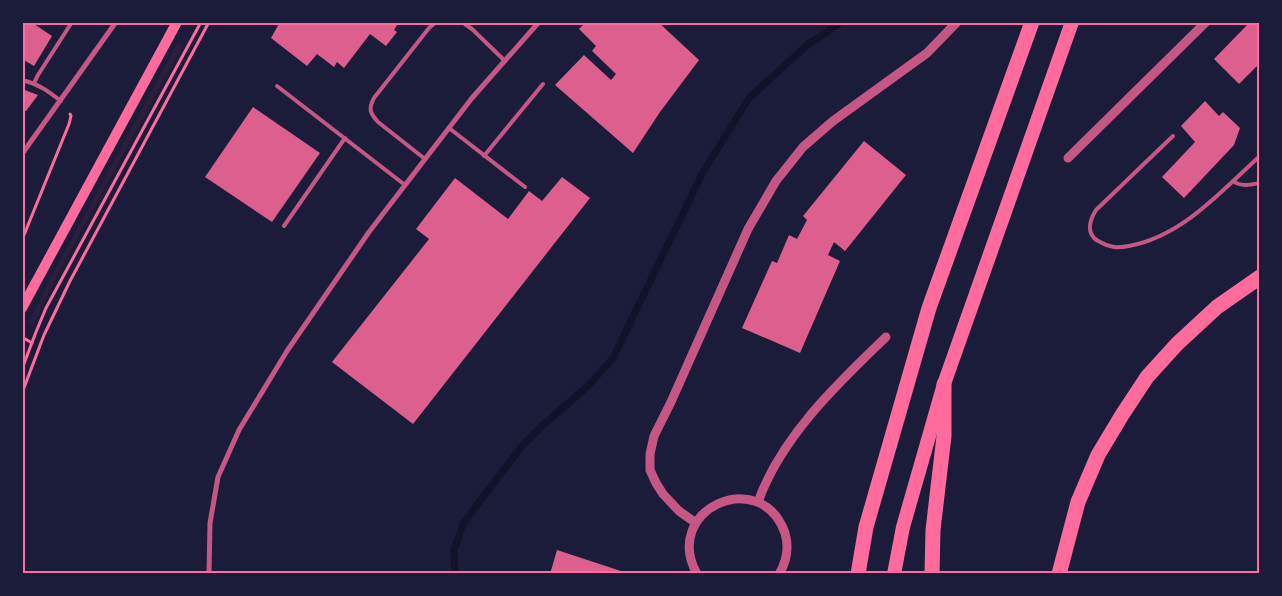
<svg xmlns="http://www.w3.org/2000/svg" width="1282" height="596" font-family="'DejaVu Sans',sans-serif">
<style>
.green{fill:#2a1e3b}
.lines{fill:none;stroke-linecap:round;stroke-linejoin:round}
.stream{stroke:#12122b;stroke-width:7}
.building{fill:#dd5f8e}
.path{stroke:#ff6b9d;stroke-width:3}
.service{stroke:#c65784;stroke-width:4}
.minor{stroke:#c65784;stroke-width:5}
.tertiary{stroke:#c65784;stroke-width:9}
.secondary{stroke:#ff6b9d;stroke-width:10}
.trunk{stroke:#ff6b9d;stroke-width:14}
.motorway{stroke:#ff6b9d;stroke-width:15}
.neatline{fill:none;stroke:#ff6b9d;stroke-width:2}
</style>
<rect width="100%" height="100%" fill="#1b1b3a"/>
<polygon class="green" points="178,42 183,45 55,279 34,324 29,322 48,283"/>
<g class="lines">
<polyline class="stream" points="455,574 454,550 464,522 522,446 543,425 589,385 613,358 703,172 749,98 806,46 841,22"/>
</g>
<g class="building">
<polygon points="22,22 34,22 34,24 52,36 34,66 22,59"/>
<polygon points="280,22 399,22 394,30 397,32 386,46 370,34 344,68 337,62 334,67 317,54 307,66 271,38"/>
<polygon points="586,22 658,22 699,60 660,112 633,153 555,85 584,55 611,80 616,74 592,51 596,46 579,29"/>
<polygon points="1250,22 1260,22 1260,63 1239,84 1214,59"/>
<polygon points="22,89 38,95 26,111 22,110 25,100 22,99"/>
<polygon points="1205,101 1219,116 1223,112 1240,128 1234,145 1184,198 1162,177 1195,142 1181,126"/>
<polygon points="253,107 320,153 272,222 205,177"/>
<polygon points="864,141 906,175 845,251 834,242 828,255 840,261 800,353 742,328 772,261 777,263 789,235 797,239 807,220 803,216"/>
<polygon points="562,177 590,198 413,424 332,362 429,239 416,229 455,178 508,219 529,191 542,201"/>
<polygon points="557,550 627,573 627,574 550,574"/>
</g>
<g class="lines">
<g class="path">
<polyline points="22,240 69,124 71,116 70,114"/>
<polyline points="22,337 32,343"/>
<polyline points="22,369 36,332 46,308 201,22"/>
<polyline points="22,393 44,335 70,281 209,22"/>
</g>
<g class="service">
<polyline points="462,22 472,29 505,61"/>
<polyline points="671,23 671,22"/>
<path d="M 22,80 C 39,84 48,91 61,101"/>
<polyline points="34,83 38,75 72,22"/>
<polyline points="277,86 405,185"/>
<polyline points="449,128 525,187"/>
<path d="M 1173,136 L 1096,210 C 1091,218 1086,229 1094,238 C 1096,240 1098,241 1100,242 C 1110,248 1118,248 1129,246 C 1183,236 1221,191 1260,156"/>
<polyline points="484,156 543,84"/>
<path d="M 425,159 L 378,122 C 370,113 368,109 374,98 L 429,28 L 436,22"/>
<path d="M 1233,181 C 1241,187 1250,185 1260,183"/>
<polyline points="284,226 345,138"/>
</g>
<g class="minor">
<polyline points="22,154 116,22"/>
<polyline points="209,574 210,523 218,477 239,430 287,351 369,232 472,98 539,22"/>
</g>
<g class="tertiary">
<polyline points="1068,158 1206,22"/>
<path d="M 758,502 C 781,437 837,384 886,337"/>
<polyline points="696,523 679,511 663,494 656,483 650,470 650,454 654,436 671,402 748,229 776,181 803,147 833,121 927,53 957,22"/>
<path d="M 697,574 C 661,509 761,465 785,533 C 789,547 787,561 779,574"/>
</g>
<polyline class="secondary" points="22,308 177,22"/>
<polyline class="trunk" points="894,574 903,527 944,384 1072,22"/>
<g class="motorway">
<polyline points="858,574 866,527 929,308 1032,22"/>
<polyline points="932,574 933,530 944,436 944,384"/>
<polyline points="1059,574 1078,502 1098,455 1122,415 1147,377 1177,344 1217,307 1260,277"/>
</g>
</g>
<rect width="1282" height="596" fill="none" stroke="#1b1b3a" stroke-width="48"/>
<rect x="24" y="24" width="1234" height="548" class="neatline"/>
</svg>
